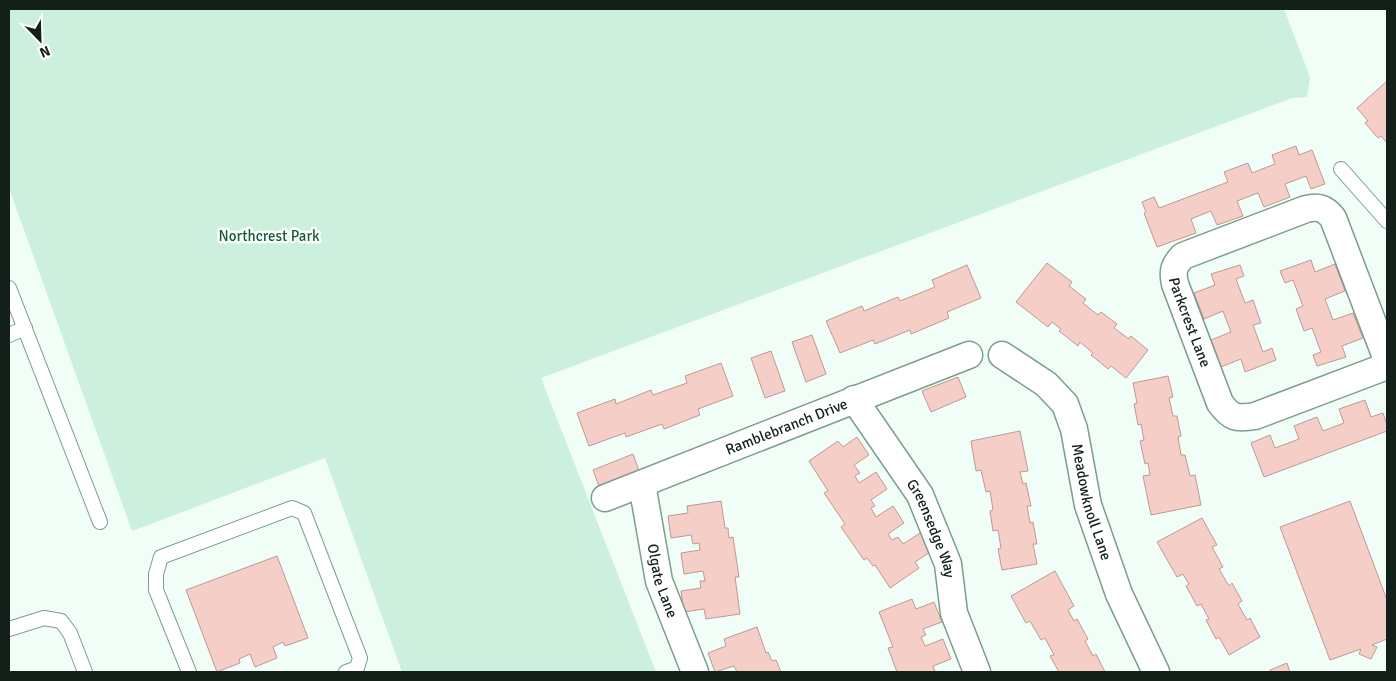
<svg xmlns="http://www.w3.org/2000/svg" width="1396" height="681" font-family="Signika,sans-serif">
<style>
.green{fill:#cdf0de}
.building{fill:#f5cec7;stroke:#be9993}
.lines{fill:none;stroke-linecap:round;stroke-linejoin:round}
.service-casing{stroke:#7c9e8d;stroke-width:16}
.minor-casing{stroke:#7c9e8d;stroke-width:29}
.service{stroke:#fff;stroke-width:14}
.minor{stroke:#fff;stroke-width:26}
.labels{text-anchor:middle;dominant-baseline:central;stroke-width:5;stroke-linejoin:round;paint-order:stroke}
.park-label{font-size:15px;fill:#105b40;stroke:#fff}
.street-label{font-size:15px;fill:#13201a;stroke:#fff}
</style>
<rect width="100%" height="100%" fill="#f0fef7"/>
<polygon class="green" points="9,9 1284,9 1310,77 1307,97 1292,98 541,378 656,672 402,672 325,458 132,531 9,188"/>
<g class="building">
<polygon points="1387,81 1387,143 1381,136 1378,138 1365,123 1368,121 1357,108"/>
<polygon points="1296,146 1299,155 1312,150 1325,184 1311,189 1306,176 1285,184 1290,197 1264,207 1258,193 1237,201 1243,216 1217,225 1211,211 1191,219 1196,233 1157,247 1144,213 1146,212 1142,202 1154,197 1159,208 1228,182 1224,172 1248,163 1252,173 1275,164 1272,155"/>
<polygon points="1311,260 1315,272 1335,264 1345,291 1325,299 1333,320 1353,313 1363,338 1342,346 1346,357 1317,366 1313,355 1321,352 1312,328 1304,331 1296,309 1303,306 1293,280 1285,283 1280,271"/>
<polygon points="1047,263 1072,282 1069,286 1086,299 1083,303 1098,315 1101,312 1117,324 1114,328 1129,339 1131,336 1148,350 1126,378 1111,366 1108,369 1091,355 1093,353 1080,342 1078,346 1059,331 1061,329 1052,322 1048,327 1016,302"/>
<polygon points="967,265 981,298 947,312 949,318 911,334 910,330 875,344 873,340 840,353 826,321 862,306 864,311 898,297 900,301 935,287 932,280"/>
<polygon points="1240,265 1244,276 1236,279 1245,303 1253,300 1261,323 1253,325 1263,352 1272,348 1276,360 1245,372 1241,359 1221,367 1211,340 1231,332 1223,311 1204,319 1194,293 1215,285 1211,274"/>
<polygon points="812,335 826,374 806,382 792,342"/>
<polygon points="771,351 785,391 765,398 751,358"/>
<polygon points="721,363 733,396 698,409 700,415 664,429 662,424 626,437 625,433 589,446 577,413 615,399 616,404 651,390 653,395 687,383 685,376"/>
<polygon points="1168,376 1173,397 1169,398 1173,416 1177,416 1181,436 1178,437 1181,455 1185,455 1190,476 1195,475 1201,505 1151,515 1143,476 1150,475 1148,463 1145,464 1140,441 1144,440 1141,424 1138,425 1134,404 1137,403 1133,383"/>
<polygon points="958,377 966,397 931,412 922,391"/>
<polygon points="1365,400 1371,417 1383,413 1387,425 1387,431 1264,477 1251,443 1270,435 1275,448 1299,439 1294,426 1317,417 1323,431 1344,423 1339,409"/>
<polygon points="1020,431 1028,471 1020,472 1023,484 1026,483 1031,506 1027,506 1030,523 1033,522 1037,544 1033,544 1037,564 1002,570 998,549 1001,548 998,530 993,531 990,511 993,510 990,491 986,492 981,470 976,471 971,441"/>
<polygon points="857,437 869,455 854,465 860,473 855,476 859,483 876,472 887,489 871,500 875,506 871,508 876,517 893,506 904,523 888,534 892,540 898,537 903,544 920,533 932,551 915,562 919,568 890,588 875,565 873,566 867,558 864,560 841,527 845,524 824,493 828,491 809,461 838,441 843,447"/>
<polygon points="633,454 640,474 600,489 593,470"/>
<polygon points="721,501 725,528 728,528 729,538 733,537 739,577 735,577 740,614 706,619 704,609 684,612 681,591 701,588 700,581 705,581 703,571 684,574 681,553 700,550 699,543 693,544 691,535 671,538 668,516 688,513 687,506"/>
<polygon points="1350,501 1387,600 1387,639 1372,645 1377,647 1371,659 1359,654 1361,649 1330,660 1280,527"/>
<polygon points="1202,518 1217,545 1212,547 1223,567 1219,569 1229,586 1232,583 1242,601 1238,604 1247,620 1250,618 1260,637 1229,655 1219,637 1216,639 1206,620 1209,619 1201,604 1197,606 1186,586 1189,584 1183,574 1177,577 1157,542"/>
<polygon points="277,556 308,638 285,646 283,642 273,647 277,658 255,667 250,654 239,659 240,663 217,672 186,590"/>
<polygon points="1055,571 1074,606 1068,610 1074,621 1077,619 1088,639 1085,641 1093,656 1096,654 1105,672 1059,672 1050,656 1054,655 1045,638 1041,640 1030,621 1026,623 1011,596"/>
<polygon points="912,599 916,609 934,602 942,622 923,629 926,635 921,637 925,646 943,639 951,659 933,666 935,672 897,672 888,648 893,647 879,612"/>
<polygon points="757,627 766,653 768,652 772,661 776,660 781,672 737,672 734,666 715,672 708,653 726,646 724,639"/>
<polygon points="1287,663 1290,672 1270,672 1270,670"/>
</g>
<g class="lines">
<defs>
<g id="service">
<polyline points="1341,169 1387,221"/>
<polyline points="9,288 100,522"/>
<polyline points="9,335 25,328"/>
<polyline points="9,629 44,618 61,621 70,633 85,672"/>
<polyline points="189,672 156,590 156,574 161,557 292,508 304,513 360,658 357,668 346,672"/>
</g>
<g id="minor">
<path id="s1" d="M 1002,355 L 1046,384 L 1065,404 L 1074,429 L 1088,505 L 1119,594 L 1156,672"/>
<path id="s2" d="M 1387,360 L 1333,218 C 1325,208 1318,206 1306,209 L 1183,256 C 1174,265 1172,271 1175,284 L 1220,403 C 1231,418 1236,419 1255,416 L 1387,366"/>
<path id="s3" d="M 854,399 L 920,495 L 948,564 L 954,613 L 977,672"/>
<path id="s4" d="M 642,484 L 659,581 L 695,672"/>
<path id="s5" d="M 605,498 L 969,355"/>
</g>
</defs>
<use href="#service" class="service-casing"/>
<use href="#minor" class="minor-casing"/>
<use href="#service" class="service"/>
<use href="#minor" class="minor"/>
</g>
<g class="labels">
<g class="park-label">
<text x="269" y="236">Northcrest Park</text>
</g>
<g class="street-label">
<text stroke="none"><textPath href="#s2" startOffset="386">Parkcrest Lane</textPath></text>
<text stroke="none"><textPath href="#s5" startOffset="195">Ramblebranch Drive</textPath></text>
<text stroke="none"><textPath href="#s1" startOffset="182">Meadowknoll Lane</textPath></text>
<text stroke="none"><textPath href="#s3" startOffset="152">Greensedge Way</textPath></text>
<text stroke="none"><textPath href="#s4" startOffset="99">Olgate Lane</textPath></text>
</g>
</g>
<rect width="1396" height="681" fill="none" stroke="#13201a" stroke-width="20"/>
<g transform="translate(40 40) rotate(157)" stroke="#ffffff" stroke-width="4" paint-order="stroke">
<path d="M0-4L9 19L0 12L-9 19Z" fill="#13201a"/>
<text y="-8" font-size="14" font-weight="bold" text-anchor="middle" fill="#13201a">N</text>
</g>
</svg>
